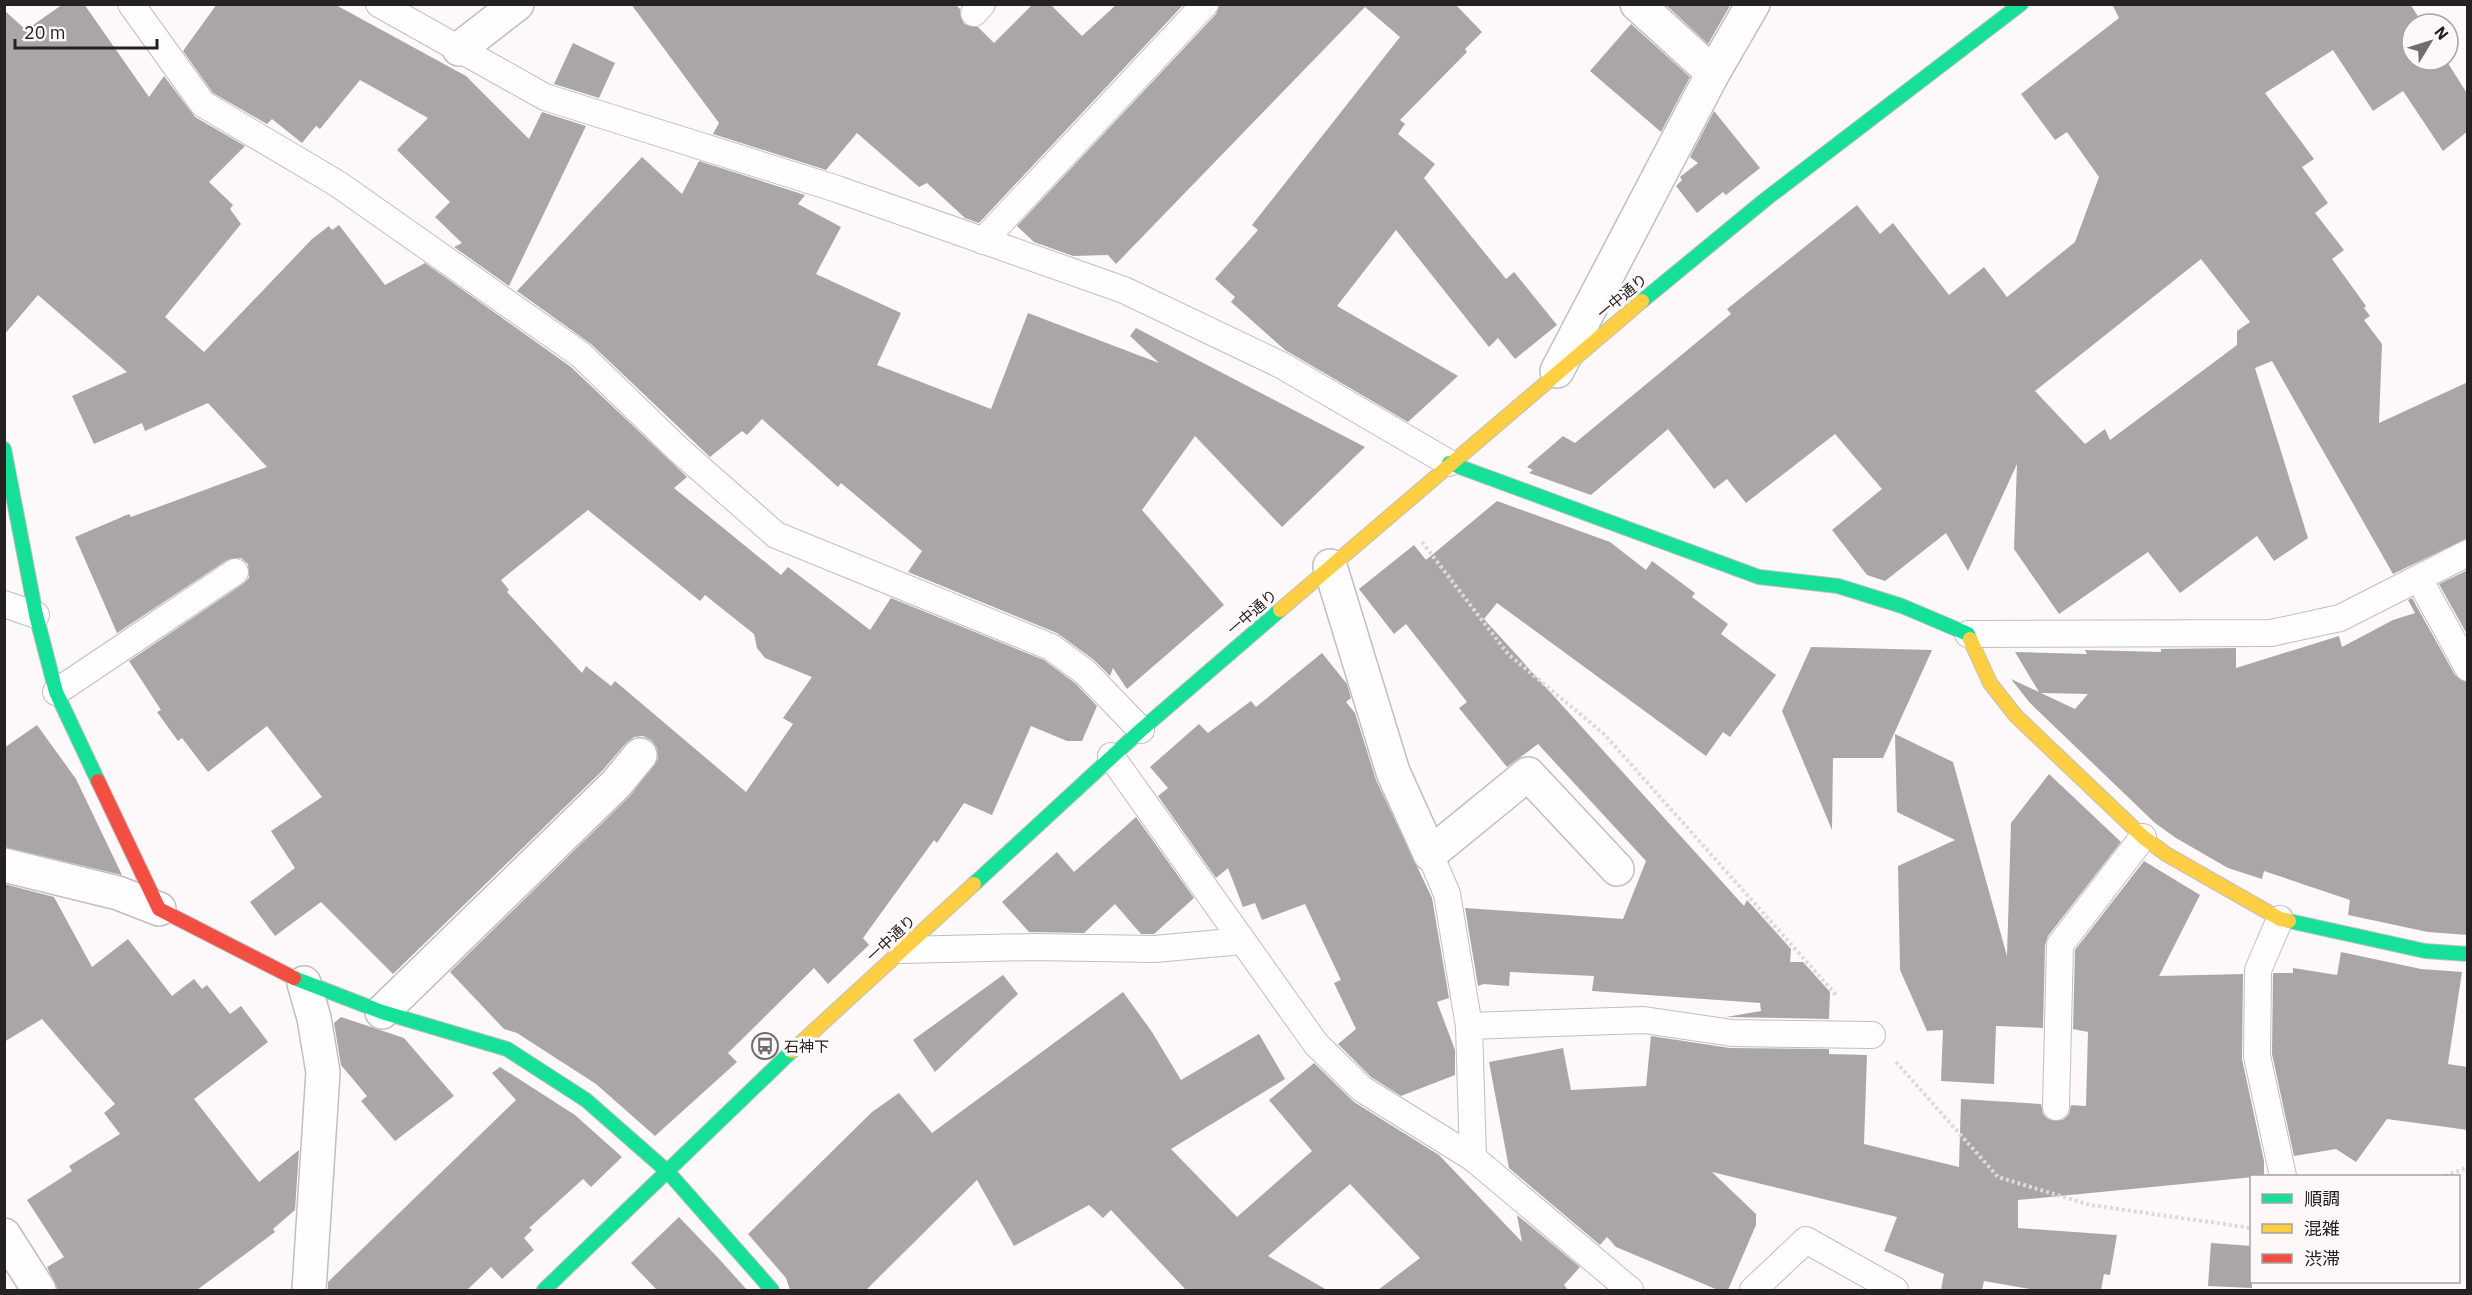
<svg xmlns="http://www.w3.org/2000/svg" width="2472" height="1295" font-family="'IBM Plex Sans','Noto Sans JP',sans-serif">
<style>
.building{fill:#aaa6a8;fill-rule:evenodd}
.lines{fill:none;stroke-linecap:round;stroke-linejoin:round}
.lane-casing{stroke:#c2bebf;stroke-width:28}
.street-casing{stroke:#c2bebf;stroke-width:36}
.fast-casing{stroke:#c2bebf;stroke-width:16}
.slow-casing{stroke:#c2bebf;stroke-width:16}
.jam-casing{stroke:#c2bebf;stroke-width:16}
.path{stroke:#dbdadb;stroke-width:4;stroke-dasharray:3 3;stroke-linecap:butt}
.lane{stroke:#fffefe;stroke-width:26}
.street{stroke:#fffefe;stroke-width:33}
.fast{stroke:#16e098;stroke-width:14}
.slow{stroke:#ffcf43;stroke-width:14}
.jam{stroke:#f24e42;stroke-width:14}
.labels{text-anchor:middle;dominant-baseline:central;stroke-width:6;stroke-linejoin:round;paint-order:stroke}
.street-label{font-size:15px;fill:#252021;stroke:#fef8f9}
.poi-label{font-size:15px;fill:#252021;stroke:#fef8f9;text-anchor:start}
</style>
<rect width="100%" height="100%" fill="#fdf9fa"/>
<g class="building">
<path d="M 63,4 L 84,4 L 149,97 L 164,76 L 195,117 L 245,146 L 209,182 L 233,205 L 230,209 L 241,224 L 165,317 L 204,352 L 312,239 L 329,226 L 332,230 L 339,225 L 385,285 L 425,263 L 571,367 L 687,477 L 674,488 L 781,575 L 788,567 L 870,630 L 891,598 L 1044,660 L 1075,683 L 1097,706 L 1082,741 L 1067,741 L 1031,726 L 992,815 L 964,803 L 937,843 L 934,840 L 863,938 L 869,945 L 828,984 L 814,968 L 728,1053 L 737,1062 L 655,1136 L 596,1084 L 517,1033 L 504,1029 L 450,972 L 630,796 L 658,759 L 657,748 L 651,740 L 643,736 L 634,737 L 626,743 L 602,771 L 393,974 L 321,902 L 275,936 L 250,902 L 295,868 L 271,831 L 322,797 L 267,726 L 208,772 L 182,738 L 178,741 L 157,712 L 161,710 L 129,661 L 243,584 L 249,578 L 248,564 L 241,558 L 227,560 L 117,633 L 75,537 L 129,514 L 131,517 L 267,467 L 208,403 L 145,431 L 142,423 L 94,444 L 72,396 L 127,372 L 38,295 L 4,335 L 4,10 L 26,30 ZM 588,510 L 700,601 L 705,595 L 754,634 L 757,648 L 765,658 L 812,677 L 783,718 L 793,724 L 746,792 L 615,681 L 611,686 L 586,666 L 582,673 L 507,592 L 509,590 L 501,580 Z"/>
<polygon points="217,4 334,4 466,76 529,139 542,112 586,126 509,286 454,247 462,243 435,217 450,202 397,150 428,118 360,80 320,129 316,126 302,143 272,119 267,124 213,93 183,51"/>
<polygon points="631,4 955,4 960,9 964,24 978,27 994,43 1033,4 1050,4 1082,36 1117,4 1184,4 979,223 965,218 927,183 919,187 857,133 826,170 713,134 719,123"/>
<polygon points="1220,4 1455,4 1482,32 1465,49 1467,52 1400,120 1405,124 1398,134 1435,164 1424,178 1506,279 1514,272 1557,325 1515,359 1498,338 1489,347 1396,230 1337,306 1458,376 1408,422 1285,350 1231,302 1235,297 1215,279 1258,230 1252,225 1400,37 1365,7 1116,264 1108,255 1073,256 1034,242 1017,226 1216,14"/>
<polygon points="1665,4 1731,4 1708,44"/>
<path d="M 2112,4 L 2410,4 L 2423,24 L 2412,24 L 2412,60 L 2446,60 L 2468,95 L 2468,131 L 2443,151 L 2403,91 L 2373,111 L 2333,50 L 2265,93 L 2314,159 L 2302,167 L 2328,203 L 2315,213 L 2344,250 L 2332,259 L 2366,306 L 2364,308 L 2370,316 L 2364,320 L 2382,344 L 2379,423 L 2468,382 L 2468,538 L 2393,574 L 2272,361 L 2255,368 L 2308,538 L 2274,561 L 2257,536 L 2180,593 L 2148,552 L 2059,614 L 2014,549 L 2017,464 L 1968,571 L 1946,533 L 1885,581 L 1867,575 L 1832,530 L 1882,489 L 1835,434 L 1746,503 L 1727,479 L 1714,489 L 1668,429 L 1591,495 L 1529,473 L 1533,470 L 1527,467 L 1563,436 L 1575,443 L 1731,314 L 1727,309 L 1857,205 L 1880,234 L 1893,223 L 1949,295 L 1984,267 L 2007,297 L 2075,242 L 2099,177 L 2067,132 L 2055,140 L 2021,94 L 2119,18 ZM 2201,259 L 2250,322 L 2237,331 L 2237,345 L 2110,440 L 2105,429 L 2085,444 L 2035,391 Z"/>
<polygon points="1631,24 1690,77 1661,132 1590,71"/>
<polygon points="573,43 615,63 599,98 554,84"/>
<polygon points="1714,111 1760,168 1726,195 1723,192 1697,213 1676,186 1682,180 1680,177 1698,163 1690,157"/>
<polygon points="642,157 682,194 699,161 805,195 798,204 841,227 816,274 901,313 877,365 991,409 1028,313 1159,363 1130,336 1136,328 1365,447 1282,527 1195,436 1142,510 1224,605 1127,689 1113,668 1110,676 1094,660 1057,633 908,572 922,551 841,483 838,487 762,419 747,435 742,431 710,457 591,344 517,291"/>
<polygon points="1497,501 1610,542 1646,570 1652,561 1695,593 1692,597 1728,624 1721,634 1776,675 1730,737 1723,732 1706,756 1497,603 1484,619 1744,906 1747,900 1791,949 1790,962 1803,962 1830,992 1829,1019 1726,1017 1761,1011 1760,1003 1592,991 1594,976 1510,972 1509,986 1484,984 1478,986 1465,908 1623,919 1646,861 1538,744 1507,767 1459,708 1467,702 1406,624 1394,634 1359,589 1414,545 1426,560"/>
<polygon points="2468,570 2468,636 2439,584"/>
<path d="M 2412,598 L 2455,675 L 2468,683 L 2468,935 L 2428,932 L 2348,915 L 2350,900 L 2264,871 L 2262,879 L 2228,868 L 2176,838 L 2155,823 L 2030,703 L 2011,679 L 2039,692 L 2015,652 L 2087,654 L 2085,650 L 2161,652 L 2161,649 L 2236,648 L 2236,668 L 2339,636 L 2342,647 L 2393,620 L 2415,613 L 2408,600 ZM 2041,693 L 2088,694 L 2075,709 Z"/>
<polygon points="1811,647 1932,650 1883,758 1833,758 1832,830 1782,711"/>
<polygon points="1322,653 1347,684 1351,698 1346,702 1355,713 1376,780 1432,898 1449,998 1437,1002 1455,1050 1455,1075 1401,1096 1371,1077 1338,1044 1356,1029 1334,983 1341,980 1305,904 1262,920 1255,903 1243,907 1228,868 1216,878 1158,796 1168,788 1150,767 1199,724 1208,733 1251,701 1256,707"/>
<polygon points="37,725 76,779 122,875 4,847 4,748"/>
<polygon points="1895,734 1953,762 2007,956 2011,823 2049,774 2121,842 2048,936 2045,945 2043,1028 1996,1026 1994,1084 1941,1081 1943,1030 1927,1031 1900,970 1898,866 1955,840 1897,812"/>
<polygon points="1136,817 1194,898 1154,934 1141,934 1115,904 1084,933 1029,932 1002,902 1057,852 1074,872"/>
<polygon points="2144,861 2200,895 2159,976 2243,974 2242,1059 2264,1161 2264,1176 2018,1200 2018,1228 2117,1235 2110,1275 2104,1274 2101,1290 2036,1290 1984,1281 1982,1290 1941,1290 1944,1274 1884,1251 1897,1217 1712,1172 1756,1214 1756,1225 1728,1290 1718,1290 1616,1247 1607,1237 1600,1245 1509,1168 1489,1062 1563,1048 1571,1090 1646,1086 1651,1036 1730,1048 1829,1049 1829,1054 1867,1055 1864,1144 1959,1167 1961,1099 2041,1104 2043,1114 2048,1119 2063,1120 2069,1114 2071,1105 2086,1106 2088,1032 2073,1029 2075,950"/>
<polygon points="4,884 54,897 92,967 128,939 172,996 194,979 202,989 207,985 230,1014 241,1006 268,1042 194,1099 259,1182 299,1150 295,1210 273,1229 275,1232 197,1290 58,1290 47,1267 64,1257 27,1200 72,1171 69,1166 120,1134 104,1113 115,1104 42,1019 4,1042"/>
<polygon points="2341,952 2421,969 2462,972 2448,1064 2468,1067 2468,1130 2387,1119 2356,1162 2336,1149 2294,1156 2272,1054 2273,973 2293,973 2293,968 2337,975"/>
<polygon points="1003,975 1018,994 935,1072 913,1040"/>
<polygon points="1123,992 1152,1032 1181,1080 1259,1034 1285,1079 1171,1149 1237,1217 1312,1151 1269,1100 1314,1063 1354,1102 1439,1155 1522,1242 1517,1215 1580,1267 1564,1285 1568,1290 1378,1290 1420,1258 1350,1184 1268,1256 1327,1290 1186,1290 1111,1210 1103,1218 1089,1205 1014,1246 977,1180 866,1290 790,1290 786,1278 748,1234 872,1112 899,1093 932,1133"/>
<polygon points="341,1017 404,1038 454,1096 395,1141 361,1101 367,1096 341,1065 334,1023"/>
<polygon points="500,1067 575,1115 622,1157 591,1187 583,1179 529,1228 532,1230 524,1238 534,1250 502,1279 491,1267 467,1290 328,1290 328,1282 516,1100 492,1073"/>
<polygon points="679,1217 721,1261 747,1290 657,1290 631,1263"/>
<polygon points="2211,1243 2252,1246 2252,1288 2208,1286"/>
</g>
<g class="lines">
<defs>
<g id="lane">
<polyline points="131,4 203,104 338,184 581,355 679,450 776,535 1051,647 1085,672 1141,730"/>
<polyline points="379,4 545,97 837,189 1124,290 1281,365 1449,463"/>
<polyline points="974,13 982,4"/>
<polyline points="983,241 1205,4"/>
<polyline points="2419,579 2468,668"/>
<polyline points="4,604 36,615"/>
<polyline points="1968,634 2271,633 2340,618 2468,553"/>
<polyline points="56,692 235,572"/>
<polyline points="1111,756 1316,1044 1362,1089 1473,1158 1630,1290"/>
<polyline points="1430,854 1447,894 1469,1026 1473,1158"/>
<polyline points="2280,919 2258,970 2257,1056 2283,1176"/>
<polyline points="902,950 1033,947 1155,949 1242,941"/>
<polyline points="1469,1026 1644,1020 1732,1033 1872,1035"/>
<polyline points="2056,1107 2060,945 2143,837"/>
<polyline points="1753,1290 1806,1240 1895,1290"/>
</g>
<g id="street">
<polyline points="1637,4 1713,73"/>
<polyline points="459,49 517,4"/>
<polyline points="1557,371 1713,73 1753,4"/>
<polyline points="1330,566 1393,772 1430,854 1528,774 1617,869"/>
<polyline points="4,865 118,893 159,909"/>
<polyline points="304,983 314,1018 323,1072 309,1290"/>
<polyline points="382,1012 616,784 640,755"/>
<polyline points="4,1235 39,1290"/>
</g>
<g id="fast">
<polyline points="1642,301 1766,199 2021,4"/>
<polyline points="4,449 36,615 56,692 98,781"/>
<polyline points="1449,463 1759,577 1838,586 1902,606 1968,634 1970,639"/>
<polyline points="974,884 1141,730 1280,610"/>
<polyline points="2289,921 2425,951 2468,954"/>
<polyline points="294,978 382,1012 507,1049 586,1100 668,1172 772,1290"/>
<polyline points="544,1290 792,1051"/>
</g>
<g id="slow">
<polyline points="1280,610 1642,301"/>
<polyline points="1970,639 1990,683 2016,716 2143,837 2166,854 2280,919 2289,921"/>
<polyline points="792,1051 974,884"/>
</g>
<polyline id="jam" points="98,781 159,909 294,978"/>
</defs>
<use href="#lane" class="lane-casing"/>
<use href="#street" class="street-casing"/>
<use href="#fast" class="fast-casing"/>
<use href="#slow" class="slow-casing"/>
<use href="#jam" class="jam-casing"/>
<g class="path">
<polyline points="1422,542 1508,654 1604,734 1837,996"/>
<polyline points="1896,1062 1998,1177 2090,1205 2252,1228"/>
<polyline points="2445,1176 2468,1167"/>
</g>
<use href="#lane" class="lane"/>
<use href="#street" class="street"/>
<use href="#fast" class="fast"/>
<use href="#slow" class="slow"/>
<use href="#jam" class="jam"/>
</g>
<defs>
<symbol id="bus-ring" viewBox="-11 -11 22 22"><circle r="9.5" fill="#fef8f9" stroke="#716c6d" stroke-width="1.5"/><path d="M-5-6H5V4H4V6H2V4H-2V6H-4V4H-5ZM-3.5-4V0h7V-4ZM-3.5 1.2v1.5H-2V1.2ZM2 1.2v1.5H3.5V1.2Z" fill="#716c6d"/></symbol>
</defs>
<g fill-rule="evenodd">
<use href="#bus-ring" x="750" y="1031" width="30" height="30"/>
</g>
<g class="labels">
<g class="street-label">
<text transform="translate(1622 296) rotate(-40)">一中通り</text>
<text transform="translate(1252 612) rotate(-41)">一中通り</text>
<text transform="translate(891 938) rotate(-43)">一中通り</text>
</g>
<g class="poi-label">
<text x="784" y="1046">石神下</text>
</g>
</g>
<rect width="2472" height="1295" fill="none" stroke="#252021" stroke-width="12"/>
<rect x="2250" y="1175" width="210" height="108" fill="#fef8f9" stroke="#a7a2a3" stroke-width="1.5"/>
<rect x="2262" y="1194" width="30" height="9" fill="#16e098" stroke="#a7a2a3" stroke-width="1.5"/>
<text x="2304" y="1205" font-size="18" fill="#252021">順調</text>
<rect x="2262" y="1224" width="30" height="9" fill="#ffcf43" stroke="#a7a2a3" stroke-width="1.5"/>
<text x="2304" y="1235" font-size="18" fill="#252021">混雑</text>
<rect x="2262" y="1254" width="30" height="9" fill="#f24e42" stroke="#a7a2a3" stroke-width="1.5"/>
<text x="2304" y="1265" font-size="18" fill="#252021">渋滞</text>
<g transform="translate(2430 42) rotate(52)"><circle r="28" fill="#fef8f9" stroke="#a7a2a3" stroke-width="1.5"/>
<path d="M0-4.5L10 22L0 15L-10 22Z" fill="#716c6d"/>
<text y="-9" font-size="16" font-weight="bold" text-anchor="middle" fill="#252021">N</text>
</g>
<path d="M15 39v9h142v-9" fill="none" stroke="#252021" stroke-width="3"/>
<text x="24" y="39" font-size="18" fill="#252021" stroke="#fef8f9" stroke-width="4.5" paint-order="stroke">20 m</text>
</svg>
